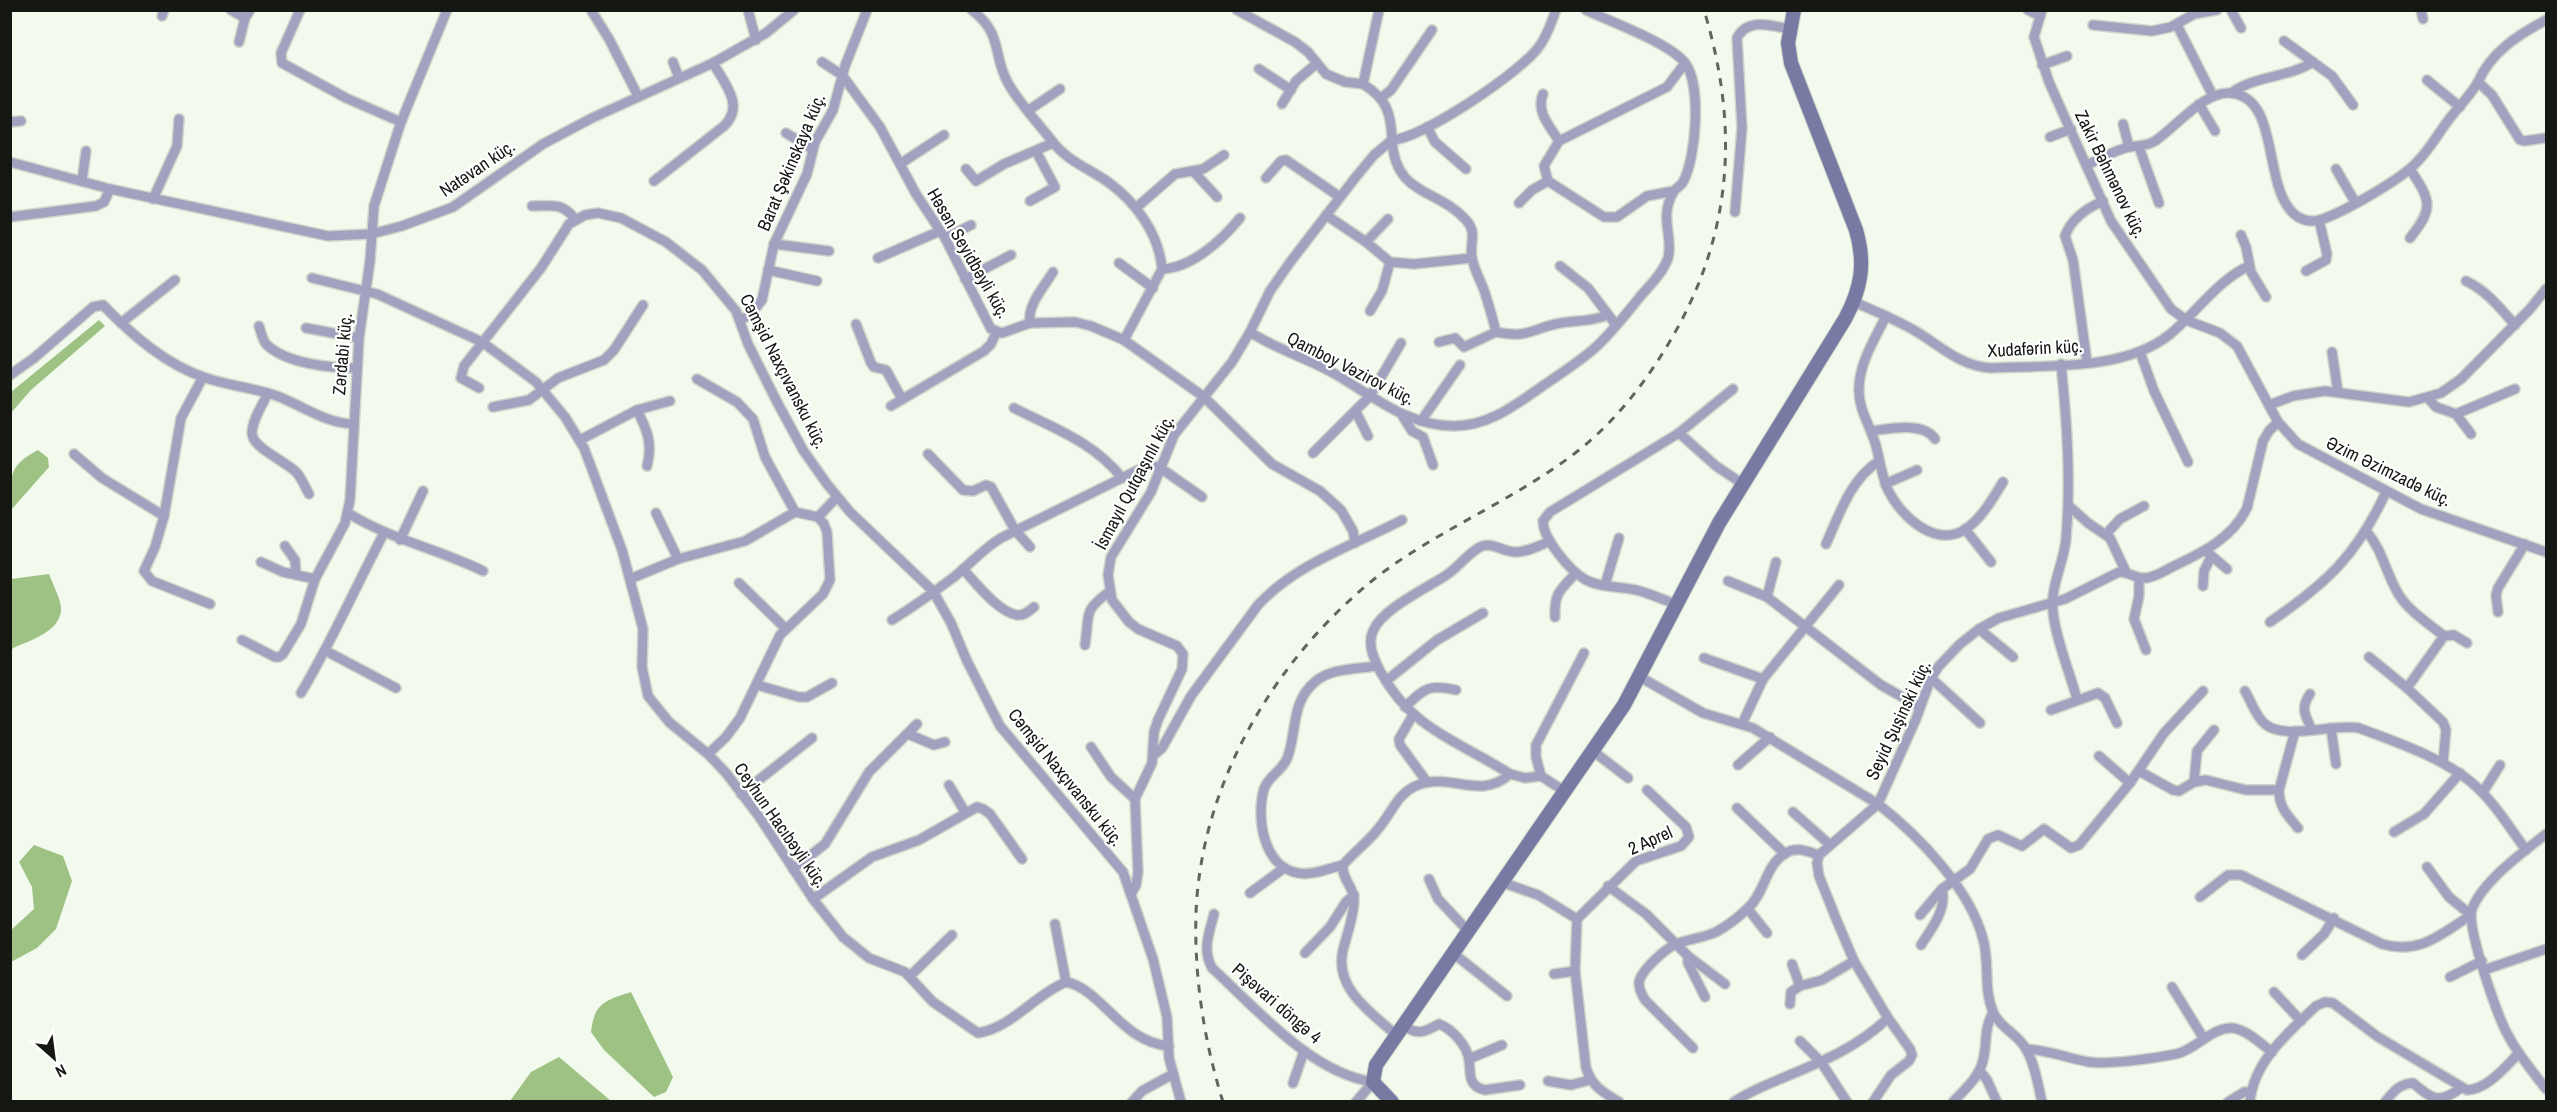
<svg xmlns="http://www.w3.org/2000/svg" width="2557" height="1112" font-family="'Archivo Narrow',sans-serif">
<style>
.water{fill:#9ec284}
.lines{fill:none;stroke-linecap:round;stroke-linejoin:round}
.street-casing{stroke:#ced6c9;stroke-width:12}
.secondary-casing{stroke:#ced6c9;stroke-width:16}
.street{stroke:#a1a2bf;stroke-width:9}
.secondary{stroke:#787aa3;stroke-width:14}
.rail{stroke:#60655d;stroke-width:3;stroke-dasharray:8 8;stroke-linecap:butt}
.labels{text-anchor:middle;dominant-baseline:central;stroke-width:4.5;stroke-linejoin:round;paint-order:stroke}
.street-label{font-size:18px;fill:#141712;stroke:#fff}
</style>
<rect width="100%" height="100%" fill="#f1faec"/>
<g class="water">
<polygon points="99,320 105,326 31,390 11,413 11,392"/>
<path d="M 38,450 L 48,458 L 49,467 L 11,510 C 10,479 7,466 38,450 Z"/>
<path d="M 49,574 C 53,585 62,601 61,611 C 59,632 29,641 13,648 L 11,651 L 11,579 Z"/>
<polygon points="34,845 63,856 72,881 56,929 37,948 11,962 11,930 34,909 32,887 19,862"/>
<path d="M 631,992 L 673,1077 L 666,1092 L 654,1097 L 604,1050 L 591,1032 C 594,1003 606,1000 631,992 Z"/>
<polygon points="559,1057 611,1101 510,1101 531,1072"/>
</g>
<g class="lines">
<defs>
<g id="street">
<polyline points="231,10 245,18 250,10"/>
<polyline points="300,10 281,53 282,63 346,98 401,122"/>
<polyline points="591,10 609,39 638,96"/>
<polyline points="748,10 756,40"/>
<path d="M 972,10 C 1004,35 992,55 1008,83 C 1019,103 1038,123 1052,141 C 1067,161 1088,168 1108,182 C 1136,202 1159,234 1162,269 L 1124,340"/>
<polyline points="1237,10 1295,42 1308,52 1326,74 1345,82 1363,84"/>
<polyline points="2028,10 2040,16"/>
<polyline points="2042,10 2034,37 2049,82 2111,221 2171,309 2186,320 2220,333 2237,346 2278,422 2298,444 2421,509 2546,552"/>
<polyline points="2231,10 2241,28"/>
<polyline points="2421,10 2423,19"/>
<polyline points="162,16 164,10"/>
<polyline points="2093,25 2152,31 2171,27 2194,14 2217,10"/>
<polyline points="2177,25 2213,96"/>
<polyline points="2284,41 2332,76 2353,105"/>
<polyline points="239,42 245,18"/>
<polyline points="673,62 679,78"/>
<polyline points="822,62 842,75 880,127 916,194 945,238 991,329 1002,333 1030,323 1075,322 1091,326 1124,340 1204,397 1272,464 1320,491 1341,510 1353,531 1355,543"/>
<polyline points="2042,65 2067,56"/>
<polyline points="1259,69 1291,90"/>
<polyline points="2427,80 2460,107"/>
<path d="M 2478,82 C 2491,52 2518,35 2546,20"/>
<path d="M 2231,93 C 2256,75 2288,78 2313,62"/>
<path d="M 1543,94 C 1536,112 1549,125 1559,141"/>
<polyline points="1381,98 1391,90 1432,30"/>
<polyline points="1282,104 1296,81 1316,64"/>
<polyline points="2199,104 2215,131"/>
<polyline points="1029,110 1060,89"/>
<polyline points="10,122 21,121"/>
<polyline points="2123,124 2129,147"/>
<polyline points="1427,127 1435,142 1466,169"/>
<polyline points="786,133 812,149"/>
<polyline points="2050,137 2071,129"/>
<polyline points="2139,147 2159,203"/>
<polyline points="10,162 110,189 328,236 371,234 402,226 453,207 543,144 592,118 713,63 766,33 794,10"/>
<polyline points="900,164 944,135"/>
<path d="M 2087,165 C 2100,159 2115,150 2129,147 C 2139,145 2145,147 2155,141 C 2176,127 2204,91 2230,93 C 2283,97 2260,192 2298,217 C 2305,221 2312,222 2320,220 C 2342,213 2402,179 2417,162 C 2430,149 2439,132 2450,118 C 2459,106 2470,96 2478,82 L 2492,95 L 2520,140 L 2524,141 L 2546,138"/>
<polyline points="966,169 976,181 1004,164 1053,143"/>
<polyline points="2336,169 2355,202"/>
<path d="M 2410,169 C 2430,200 2435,207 2410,238"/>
<polyline points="1193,171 1217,197"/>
<polyline points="1266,178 1281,161 1286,160 1340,197"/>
<polyline points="82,181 86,151"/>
<path d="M 654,181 L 724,126 C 745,106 725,84 713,63"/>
<polyline points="1674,191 1647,196 1617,217 1604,217 1548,181 1544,166 1559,141 1667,87 1685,63"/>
<polyline points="153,199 177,146 179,119"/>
<polyline points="1030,201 1055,187 1036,151"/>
<polyline points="1519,203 1532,190 1548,181"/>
<path d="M 532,206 C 552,206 562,202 575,219"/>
<polyline points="1137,207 1175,174 1203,169 1224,155"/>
<path d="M 1735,212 L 1742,128 L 1737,38 C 1748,17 1771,26 1790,29"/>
<polyline points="1326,215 1366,242 1390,262 1414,264 1472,258"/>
<polyline points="10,217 96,206 104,202 110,189"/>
<polyline points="2241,235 2246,247 2251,272 2266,297"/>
<polyline points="945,238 971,225"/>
<polyline points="1366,242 1388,219"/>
<polyline points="774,244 829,251"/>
<polyline points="878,258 940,231"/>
<polyline points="1119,263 1153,288"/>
<polyline points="1560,266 1588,288 1616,325"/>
<path d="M 1162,269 C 1192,268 1222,240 1240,218"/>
<polyline points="768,270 817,281"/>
<polyline points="2306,271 2326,260 2327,254 2319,220"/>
<path d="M 312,278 L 377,294 L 482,342 L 536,382 L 565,417 L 584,448 L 622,550 L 643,629 L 642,667 L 648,696 L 669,722 L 708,754 L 726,773 L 758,815 L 813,899 L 843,937 L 869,958 L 905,972 L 933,1002 L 978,1033 C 1013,1027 1034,995 1066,982 C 1102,989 1121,1042 1169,1046"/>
<polyline points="965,279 1011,255"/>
<path d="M 2466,281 C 2487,291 2500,308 2515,325"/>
<path d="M 1854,302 C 1875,311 1897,320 1917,332 C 1942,347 1960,366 1991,368 C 2046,365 2124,371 2169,335 C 2195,314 2219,279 2249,266"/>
<polyline points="1370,311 1382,291 1390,262"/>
<path d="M 1886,316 C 1875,339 1859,363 1859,389 C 1858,409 1871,427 1876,446 C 1880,461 1882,477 1888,490 C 1901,516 1935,549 1966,529 C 1982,518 1993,498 2003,482"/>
<polyline points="741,320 752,313 762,300 774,244 807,174 815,142 833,110 845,66 867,10"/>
<polyline points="121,323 175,280"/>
<path d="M 1030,323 C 1027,305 1044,287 1053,272"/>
<polyline points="856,324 871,363 874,367 886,370 902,399"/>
<path d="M 259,326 C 261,332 262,339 266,344 C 286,364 331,368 357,368"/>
<polyline points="306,328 359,338"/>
<path d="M 1250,332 C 1277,350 1308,358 1335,374 C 1373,396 1407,426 1454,426 C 1492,426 1520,401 1550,381 C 1566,370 1583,359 1597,346 C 1613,331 1626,314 1639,298 C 1649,286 1663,273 1668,258 C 1674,237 1658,217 1674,191 C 1676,188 1681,186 1683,182 C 1696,159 1702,85 1685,63 C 1670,43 1611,22 1586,10"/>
<path d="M 1496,332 C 1529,339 1532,328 1561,323 C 1577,320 1592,322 1607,315"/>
<path d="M 1439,342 L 1455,338 L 1464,347 L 1496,332 C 1493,319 1489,306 1485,293 C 1481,281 1474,270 1472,258 C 1469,243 1478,233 1466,220 C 1437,188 1395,196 1392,140 C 1423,138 1519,73 1538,48 C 1547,37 1551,23 1556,10"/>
<polyline points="2140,352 2154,391 2188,462"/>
<polyline points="2332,352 2338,392"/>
<path d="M 2087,362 L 2073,260 L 2065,236 C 2071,219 2087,208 2103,201"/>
<path d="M 2061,364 C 2067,422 2071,480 2066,539 C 2064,563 2050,586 2053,611 C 2055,637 2070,673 2077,699"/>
<path d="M 10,375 L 34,358 L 93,307 L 103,305 C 132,335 166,365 206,378 C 230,386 255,388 277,396 C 303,406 325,423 353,424"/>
<polyline points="203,377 181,418 164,516 155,547 144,571 152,581 210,604"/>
<polyline points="697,379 737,402 753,419 765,457 795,512 818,517 824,524 827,532 830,580 823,594 780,635 740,718 726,737 708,754"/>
<polyline points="479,388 461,378 464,366 541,268 569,224 585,215 598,213 621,218 666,242 702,270 736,311 748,344 777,402 803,450 827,484 850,512 933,591 951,623 967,661 1000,726 1123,872 1153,959 1167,1017 1169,1058 1181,1102"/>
<path d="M 268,393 C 263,404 252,420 252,433 C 252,448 286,461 297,473 C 302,479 305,487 309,494"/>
<polyline points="2428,398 2436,407 2456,414 2515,389"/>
<polyline points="2269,405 2293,396 2325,391 2409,402 2441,393 2461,379 2530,309 2546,289"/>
<polyline points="891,406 984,351 991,344 996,333"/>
<polyline points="493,407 529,400 558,378 604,360 614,350 643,305"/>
<path d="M 1014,408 C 1053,428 1094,442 1122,478"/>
<path d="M 637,410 C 647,430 653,443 647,466"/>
<polyline points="1356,412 1368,436"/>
<polyline points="2456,414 2471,434"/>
<polyline points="1402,415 1412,431 1423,437 1433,465"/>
<polyline points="1421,421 1460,365"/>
<path d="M 1871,431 C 1889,429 1924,421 1935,439"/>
<polyline points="1679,433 1733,389"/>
<polyline points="580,440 637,410 670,401"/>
<polyline points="1313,453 1370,396 1401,343"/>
<polyline points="74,454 102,478 164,516"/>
<polyline points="928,454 963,490 973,491 986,485 991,487 1015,530 1030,547"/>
<polyline points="1885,484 1917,470"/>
<polyline points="2069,506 2088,523 2110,538 2126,572"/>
<path d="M 348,513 C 391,540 439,549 483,571"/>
<polyline points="656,513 678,559"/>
<polyline points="818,517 837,497"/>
<polyline points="1965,529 1991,562"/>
<path d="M 2367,532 C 2383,551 2386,574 2399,595 C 2409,611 2429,624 2444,636 L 2407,688 L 2443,722 L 2446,730 L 2443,762"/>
<polyline points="2106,534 2120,519 2144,506"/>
<polyline points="400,540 423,491"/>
<path d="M 1826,544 C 1840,513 1850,480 1879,461"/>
<polyline points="285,546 295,560 296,575"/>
<polyline points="2207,552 2227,569"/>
<polyline points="261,562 283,572 315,579"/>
<path d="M 963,569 C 976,583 998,612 1017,615 C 1024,616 1029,611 1034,607"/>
<polyline points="2139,578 2139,596 2134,619 2146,650"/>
<polyline points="630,579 678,559 745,541 795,512"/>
<polyline points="1728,581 1767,597 1881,685 1920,707"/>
<polyline points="739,583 785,628"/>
<polyline points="1605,585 1619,538"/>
<polyline points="2203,586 2204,571 2211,557"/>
<polyline points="1767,597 1776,562"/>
<path d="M 1676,604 C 1663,600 1649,593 1636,590 C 1620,586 1601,588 1586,580 C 1570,571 1543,539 1543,521 L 1550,512 L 1679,433 L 1716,466 L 1743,484"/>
<polyline points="2498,612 2496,595 2498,588 2525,544"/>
<path d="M 1555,617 C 1554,593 1560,590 1576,573"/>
<path d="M 892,620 C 913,607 934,592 954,577 C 970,564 983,549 1001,538 L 1136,471 L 1150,466 L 1159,467 L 1202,497"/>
<path d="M 2270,622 C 2327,583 2357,555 2386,492"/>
<polyline points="1979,629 2013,657"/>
<polyline points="2444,636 2454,635 2467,643"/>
<polyline points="242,640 275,657 279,657 283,654 301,624 315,579 345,523 350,500 359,338 370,261 374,206 401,122 447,10"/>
<path d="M 1085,645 C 1090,613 1082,612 1110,591"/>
<polyline points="326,651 396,688"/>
<polyline points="2369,657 2407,688"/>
<polyline points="1704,658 1763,679"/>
<path d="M 1640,677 L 1703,713 L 1753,728 L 1878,804 C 1919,836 1970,889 1983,939 C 1990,963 1983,988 1993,1012 C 2000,1028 2018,1034 2026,1049 C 2035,1064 2038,1085 2042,1102"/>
<polyline points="1931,678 1980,723"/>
<polyline points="1386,681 1437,640 1483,613"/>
<polyline points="757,685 799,697 807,697 832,683"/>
<path d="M 2245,691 C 2251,701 2256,717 2265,724 C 2285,741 2334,723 2359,728 C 2396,742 2441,757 2471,782 C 2493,800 2509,827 2526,850"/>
<path d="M 301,693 C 332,641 356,586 384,533"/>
<path d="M 2310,694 C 2300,708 2305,715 2312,730"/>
<path d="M 1405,707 C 1425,688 1428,684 1456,690"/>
<polyline points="2051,710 2098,693 2105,698 2117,723"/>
<polyline points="1413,715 1399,739 1400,745 1427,782"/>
<polyline points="1742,724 1763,679 1839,585"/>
<polyline points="2331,728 2336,764"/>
<polyline points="908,734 934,745 945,742"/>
<polyline points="1091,747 1111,777 1135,799"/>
<polyline points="1593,751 1628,778"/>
<path d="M 1153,756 L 1162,748 L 1191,696 L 1258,605 C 1297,563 1352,546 1402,520"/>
<polyline points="2099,756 2130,783"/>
<polyline points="1738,765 1770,737"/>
<polyline points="2139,771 2173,790 2179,791 2194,782 2206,780 2246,790 2279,790 2295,731"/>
<path d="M 1510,774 C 1457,740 1412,730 1380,671 C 1374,659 1367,644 1373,631 C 1382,609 1425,589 1445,576 C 1458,568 1467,554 1480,547 C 1492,541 1503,552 1515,552 C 1527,552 1539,546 1550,541"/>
<polyline points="1541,776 1536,757 1536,745 1584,653"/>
<polyline points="2194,782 2197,751 2214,730"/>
<polyline points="949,785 965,812"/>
<path d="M 2279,790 C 2279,807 2287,815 2298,828"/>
<polyline points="2483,792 2500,765"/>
<polyline points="741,794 812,738"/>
<polyline points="1737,808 1785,854"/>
<polyline points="1793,812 1829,844"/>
<polyline points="2394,832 2424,814 2460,773"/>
<path d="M 2546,834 C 2523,852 2483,881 2472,909 C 2466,927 2498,1018 2509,1037 C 2519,1056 2534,1073 2546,1089"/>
<path d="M 1343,865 C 1330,868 1312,876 1298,873 C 1263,867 1256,817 1264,789 C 1268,776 1284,770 1288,756 C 1297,730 1291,701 1316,681 C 1332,668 1357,669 1377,666"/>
<polyline points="793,869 825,844 869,772 917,724"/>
<polyline points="1429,879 1438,899 1468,931"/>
<path d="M 1501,882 L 1538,895 L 1577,919 L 1575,971 L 1586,1068 C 1592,1086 1602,1092 1619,1102"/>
<polyline points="1608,886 1646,914 1688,956 1725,984"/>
<polyline points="1250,893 1284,868"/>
<path d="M 1131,894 L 1136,885 L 1138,872 L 1135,799 L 1152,763 L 1154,732 L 1158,720 L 1182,669 L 1183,654 L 1177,646 L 1138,629 L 1129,622 L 1112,600 L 1108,575 L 1111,557 L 1151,492 L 1174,435 L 1232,362 L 1250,332 L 1270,291 L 1291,261 L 1355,178 L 1374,155 L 1392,140 C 1391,113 1387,99 1363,84 L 1379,10"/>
<path d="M 2200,897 L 2228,875 L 2241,875 L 2382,944 C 2420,955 2441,934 2471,915 L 2449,897 L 2427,867"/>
<polyline points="813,899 872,857 919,840 977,807 983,809 990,814 1022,859"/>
<polyline points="1748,909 1767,933"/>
<path d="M 1214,914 C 1209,934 1202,949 1212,968 C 1257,1009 1311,1073 1373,1082"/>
<polyline points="1920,915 1942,889"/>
<polyline points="1577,919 1636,861 1681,846 1689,837 1686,827 1647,790"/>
<polyline points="1055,924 1066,982"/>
<path d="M 1921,945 C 1932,928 1947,909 1942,889 L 1970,869 L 1988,839 L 1998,835 L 2022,846 L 2044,829 L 2071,848 L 2079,845 L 2130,783 L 2164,733 L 2203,691"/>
<polyline points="1305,953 1330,927 1346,902 1354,895"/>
<polyline points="1453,953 1507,996"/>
<polyline points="2302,955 2324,934 2334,918"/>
<polyline points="1688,956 1688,963 1705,997"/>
<polyline points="1792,964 1800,986"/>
<polyline points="2484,970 2546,949"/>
<polyline points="1554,974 1575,971"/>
<polyline points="910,976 952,935"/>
<polyline points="2450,977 2482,961"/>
<polyline points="2172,987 2204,1039"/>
<polyline points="2274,992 2301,1021"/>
<polyline points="1790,1004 1791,992 1800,986 1822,980 1854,961"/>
<path d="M 1403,1025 C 1418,1036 1424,1032 1439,1024 C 1452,1029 1467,1045 1469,1060 C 1471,1073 1467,1086 1485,1090 L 1520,1085"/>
<path d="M 1396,1035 C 1371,1012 1334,989 1343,950 C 1347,934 1354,916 1354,900 C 1354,887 1341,878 1343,865 C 1354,852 1368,842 1378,829 C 1392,813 1397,793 1418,785 C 1451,772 1480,801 1510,774 L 1525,778 L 1541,776 L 1564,791"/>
<polyline points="1800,1041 1821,1062 1847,1102"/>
<path d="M 1693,1048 L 1645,1000 C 1642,995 1639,990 1639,983 C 1640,971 1665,949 1676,944 C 1689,939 1703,938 1716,932 C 1727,926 1740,916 1749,907 C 1765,892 1765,867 1784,854 C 1796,846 1806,851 1819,855"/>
<path d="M 2026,1049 C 2048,1050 2067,1058 2089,1062 C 2107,1065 2157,1058 2176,1054 C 2196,1050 2211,1027 2233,1028 C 2247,1030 2261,1044 2272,1052"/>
<polyline points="1469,1059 1502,1045"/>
<polyline points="1980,1071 1987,1080 1997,1102"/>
<polyline points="1548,1081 1571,1085 1590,1080"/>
<polyline points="1293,1083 1304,1051"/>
<polyline points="1132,1102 1142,1091 1173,1074"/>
<polyline points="1356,1102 1373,1082"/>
<path d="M 1734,1102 C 1748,1092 1764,1086 1780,1079 C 1819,1063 1857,1048 1888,1018 L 1854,961 L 1837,921 L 1819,876 L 1817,863 L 1819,855 L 1878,804 L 1916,719 L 1931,678 L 1939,666 L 1960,644 L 1979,629 L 1999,618 L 2065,599 L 2119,572 C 2129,572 2137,579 2146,578 C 2155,577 2164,571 2172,567 C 2201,553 2232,539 2247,508 L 2263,441 L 2269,431 L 2278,422"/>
<polyline points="1873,1102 1891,1075 1909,1061 1912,1055 1910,1049 1888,1018"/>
<path d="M 1953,1102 C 1964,1090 1977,1079 1982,1064 C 1988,1046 1983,1029 1993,1013"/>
<polyline points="2228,1102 2244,1092 2251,1092"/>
<path d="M 2250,1102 C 2253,1062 2289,1032 2316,1006 L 2325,1002 L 2333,1003 L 2378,1037 L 2467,1090 C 2488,1089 2505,1067 2519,1053"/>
<path d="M 2385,1102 C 2394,1091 2399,1084 2413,1083 C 2433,1100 2439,1104 2461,1088"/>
</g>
<path id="secondary" d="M 1392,1102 L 1373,1082 L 1376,1065 L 1624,705 L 1719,523 L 1845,319 C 1861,289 1866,264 1856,230 L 1791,63 L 1788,43 L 1794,10"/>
</defs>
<use href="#street" class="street-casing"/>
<use href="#secondary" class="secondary-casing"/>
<use href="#street" class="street"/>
<use href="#secondary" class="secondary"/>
<path class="rail" d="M 1223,1102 C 1204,1041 1194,977 1196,913 C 1201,782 1276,657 1378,576 C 1441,528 1517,499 1579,450 C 1613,423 1641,388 1664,351 C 1732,242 1741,132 1704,10"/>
</g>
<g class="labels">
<g class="street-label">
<text transform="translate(791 162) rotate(-67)">Barat Şəkinskaya küç.</text>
<text transform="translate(477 168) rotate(-34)">Natəvan küç.</text>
<text transform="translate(2111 174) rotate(64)">Zakir Bəhmənov küç.</text>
<text transform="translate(969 253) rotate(60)">Həsən Seyidbəyli küç.</text>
<text transform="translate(2035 348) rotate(-3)">Xudafərin küç.</text>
<text transform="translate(342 354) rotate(-85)">Zərdabi küç.</text>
<text transform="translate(1351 368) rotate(27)">Qamboy Vəzirov küç.</text>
<text transform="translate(784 371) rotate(63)">Cəmşid Naxçıvansku küç.</text>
<text transform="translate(2389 471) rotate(26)">Əzim Əzimzadə küç.</text>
<text transform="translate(1134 482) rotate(-62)">İsmayıl Qutqaşınlı küç.</text>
<text transform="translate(1898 720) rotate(-65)">Seyid Şuşinski küç.</text>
<text transform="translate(1066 777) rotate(51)">Cəmşid Naxçıvansku küç.</text>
<text transform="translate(781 825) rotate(55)">Ceyhun Hacıbəyli küç.</text>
<text transform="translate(1650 840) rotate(-24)">2 Aprel</text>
<text transform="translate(1277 1003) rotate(41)">Pişəvari döngə 4</text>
</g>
</g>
<rect width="2557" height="1112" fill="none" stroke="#141712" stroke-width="24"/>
<g transform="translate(54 1058) rotate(152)" stroke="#ffffff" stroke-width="4.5" paint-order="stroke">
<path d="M0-4.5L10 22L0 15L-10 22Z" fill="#141712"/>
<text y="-9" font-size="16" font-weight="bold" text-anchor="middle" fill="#141712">N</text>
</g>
</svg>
